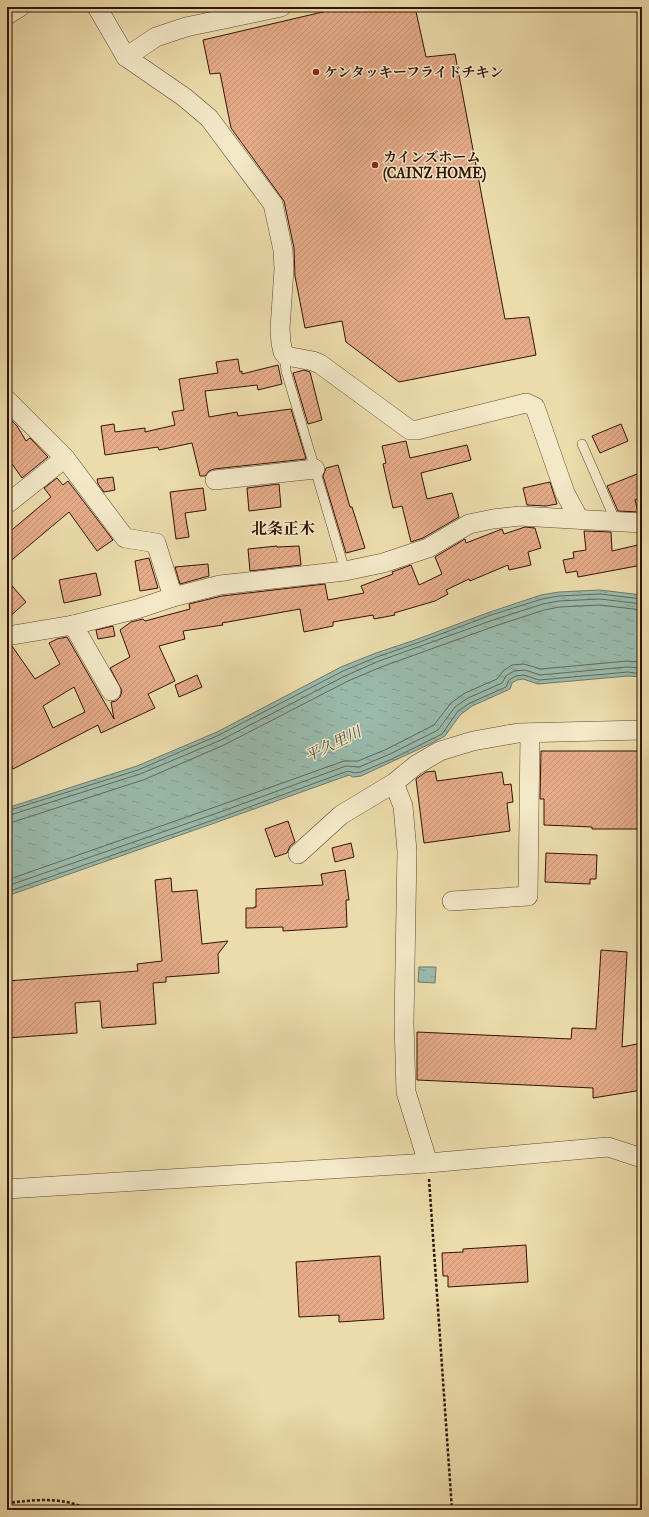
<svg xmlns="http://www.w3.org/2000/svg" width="649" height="1517" font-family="'IM FELL Great Primer','Noto Serif JP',serif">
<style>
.water{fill:url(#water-ripples);stroke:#6f786b}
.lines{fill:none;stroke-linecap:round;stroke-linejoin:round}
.shore{stroke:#65675a;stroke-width:1}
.building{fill:url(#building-hatch);stroke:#311307;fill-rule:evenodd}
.service-casing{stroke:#604530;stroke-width:10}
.minor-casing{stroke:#604530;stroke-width:20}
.path{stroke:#311307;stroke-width:2.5;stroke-dasharray:3 2;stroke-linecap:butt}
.service{stroke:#f3e8c8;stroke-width:9}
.minor{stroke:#f3e8c8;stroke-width:19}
.poi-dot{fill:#8f2418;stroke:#f3e8c8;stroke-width:1.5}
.labels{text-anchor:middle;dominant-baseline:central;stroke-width:3;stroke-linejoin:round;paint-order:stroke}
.poi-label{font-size:14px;font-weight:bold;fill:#311307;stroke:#f3e8c8;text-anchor:start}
.water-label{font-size:15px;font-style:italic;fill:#554e41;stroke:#f3e8c8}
.quarter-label{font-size:16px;font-weight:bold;fill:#311307;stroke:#f3e8c8}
</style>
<defs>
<pattern id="water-ripples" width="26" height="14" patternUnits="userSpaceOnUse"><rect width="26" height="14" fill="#99bbad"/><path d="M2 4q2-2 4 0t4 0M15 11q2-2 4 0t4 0" fill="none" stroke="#84a093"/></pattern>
<pattern id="building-hatch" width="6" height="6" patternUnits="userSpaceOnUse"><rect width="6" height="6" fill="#e5ab88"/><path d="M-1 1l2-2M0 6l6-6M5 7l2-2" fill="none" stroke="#c59274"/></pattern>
</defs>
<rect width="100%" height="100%" fill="#ecdcab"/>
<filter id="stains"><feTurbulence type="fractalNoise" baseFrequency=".005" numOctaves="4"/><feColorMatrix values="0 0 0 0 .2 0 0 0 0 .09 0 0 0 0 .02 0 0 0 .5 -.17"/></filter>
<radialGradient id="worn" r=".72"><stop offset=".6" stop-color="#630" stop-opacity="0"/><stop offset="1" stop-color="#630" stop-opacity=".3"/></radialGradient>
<g class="water">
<polygon points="600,590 642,595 642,677 628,676 538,684 523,679 517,680 512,683 510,689 472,706 460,715 445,736 432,743 361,776 353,777 349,775 223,820 7,896 7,808 137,766 217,732 341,667 376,653 415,640 490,612 541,595 559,592"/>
<polygon points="419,967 436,967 435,983 418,982"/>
</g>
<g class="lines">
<g class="shore">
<polyline points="7,811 138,770 219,735 343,671 377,657 417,643 491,615 542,599 559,596 600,594 642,599"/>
<polyline points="7,816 140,774 221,740 345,676 379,661 493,620 543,604 559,601 600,599 642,604"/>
<polyline points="7,822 13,822 143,780 224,745 348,681 381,667 495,626 544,610 560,607 600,605 642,610"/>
<polyline points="7,880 218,806 344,761 358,761 387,749 434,725 451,703 465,693 497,679 503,671 512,665 524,664 541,669 627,661 642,662"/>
<polyline points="7,886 220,812 346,766 359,767 390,754 438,730 455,707 468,698 502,683 506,676 514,671 525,670 540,675 627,667 642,668"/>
<polyline points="7,892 222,817 348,771 354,773 361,772 392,759 442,734 458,711 470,703 506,687 509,680 516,676 524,675 539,680 628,672 642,674"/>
</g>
</g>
<g class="building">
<polygon points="344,7 415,7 426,57 455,54 505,319 529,317 536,355 399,382 346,342 342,321 305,328 295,276 294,248 284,201 231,128 220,73 210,74 203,40"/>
<polygon points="238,359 240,372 242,371 242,374 278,365 282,384 258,390 257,385 205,391 209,417 237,412 238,416 291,409 306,459 214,469 209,471 205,476 200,476 192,443 159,450 158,447 105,455 101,426 114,424 115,432 145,428 145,432 175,425 172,412 184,410 179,379 218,373 216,362"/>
<polygon points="304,370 310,372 322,420 308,424 293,373"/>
<polygon points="7,416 17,426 26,441 30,438 48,457 22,478 7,457"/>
<polygon points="621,424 628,441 600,453 592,436"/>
<polygon points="406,441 410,458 467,445 471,460 421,473 427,499 452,493 459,517 423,538 411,542 402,506 393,508 383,464 386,463 382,446"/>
<polygon points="338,465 350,507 352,507 365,548 346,553 323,476 326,468"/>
<polygon points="637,474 642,485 642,497 635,500 638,512 618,511 607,486"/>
<polygon points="113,477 115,490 104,492 98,484 97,479"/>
<polygon points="57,478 63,485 68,481 113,540 97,551 69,512 7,564 7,534 51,497 44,488"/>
<polygon points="550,482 557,504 546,506 527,505 523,488"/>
<polygon points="279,484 281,507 249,511 247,488"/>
<polygon points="203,488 206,510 185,513 189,537 176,539 170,492"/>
<path d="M 525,527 L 535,528 L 541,548 L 528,552 L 531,565 L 509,570 L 508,565 L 470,581 L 469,579 L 446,590 L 448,594 L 435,601 L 394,613 L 395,615 L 374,619 L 373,615 L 333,622 L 333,626 L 304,632 L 300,609 L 222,623 L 223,625 L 183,631 L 185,639 L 159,646 L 175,681 L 148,694 L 155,708 L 101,733 L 98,725 L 13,769 L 7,757 L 7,647 L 12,646 L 35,679 L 60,664 L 49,643 L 57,639 L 67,637 L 114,719 L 111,702 L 116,701 L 120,697 L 122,691 L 110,668 L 130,657 L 120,630 L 131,622 L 143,619 L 145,621 L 190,609 L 189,604 L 222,596 L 325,584 L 328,600 L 364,593 L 361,586 L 393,574 L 392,572 L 411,565 L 419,585 L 442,574 L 435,557 L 465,539 L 466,543 L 502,529 L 504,534 ZM 74,687 L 85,712 L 53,728 L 43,706 Z"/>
<polygon points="584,531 611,532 612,551 642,544 642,565 578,577 577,571 566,573 563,560 574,558 573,552 586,550"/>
<polygon points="277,546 277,547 299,546 301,565 250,571 248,549"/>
<polygon points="149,558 158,588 140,591 135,561"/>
<polygon points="208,564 209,576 180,584 175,567"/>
<polygon points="96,573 101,595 64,603 59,580"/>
<polygon points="7,580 26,602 7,619"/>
<polygon points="113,626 115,636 98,639 96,630"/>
<polygon points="197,675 202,687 179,697 175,685"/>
<polygon points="541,751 642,751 642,829 592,829 592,827 544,825 544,799 540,799"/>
<polygon points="435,771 437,781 502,772 504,785 511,784 513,802 507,803 510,831 424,843 416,779 426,772"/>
<polygon points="288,821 295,842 290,846 287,853 275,857 265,829"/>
<polygon points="351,843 354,857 335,862 332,848"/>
<polygon points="546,853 597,855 596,879 590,879 590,884 545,882"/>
<polygon points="345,870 349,900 346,900 347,927 283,931 283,927 246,928 246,908 254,908 254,907 256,907 256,889 323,885 321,874"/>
<polygon points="171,878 172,892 197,890 202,944 228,941 218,954 219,973 166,977 166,982 153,983 156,1024 102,1028 100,1001 75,1003 77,1033 7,1038 7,981 138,971 137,964 162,961 155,880"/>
<polygon points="601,950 627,952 622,1047 642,1043 642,1090 593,1098 593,1088 417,1080 417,1032 571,1039 572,1028 596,1029"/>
<polygon points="526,1245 528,1282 448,1287 448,1276 443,1276 442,1253 463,1252 463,1249"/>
<polygon points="380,1256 384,1319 339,1322 339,1315 299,1317 296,1262"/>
</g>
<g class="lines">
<defs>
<g id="service">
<polyline points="286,356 285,363 286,371 345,571"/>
<polyline points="582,444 616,522"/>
</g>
<g id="minor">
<polyline points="97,7 126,57 184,97 209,118 273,204 283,250 284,269 280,329 281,343 283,352 286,356 313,361 320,364 410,430 417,430 526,403 535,407 565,493 579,519"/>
<polyline points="7,15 20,7"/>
<polyline points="126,57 156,37 186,27 281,7"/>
<polyline points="7,400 65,458 125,538 156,543 173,597"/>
<polyline points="215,480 315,469"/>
<polyline points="7,504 65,458"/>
<polyline points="73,625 111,691"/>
<polyline points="7,636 73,625 137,609 173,597 220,585 345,571 383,563 428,548 469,524 493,519 520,516 642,523"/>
<polyline points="394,783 403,806 407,851 404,1023 406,1092 428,1163"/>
<polyline points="298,854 341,815 394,783 416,765 440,751 473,741 518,733 642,730"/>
<polyline points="452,901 528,896 530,733"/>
<polyline points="7,1189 428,1163 608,1147 642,1158"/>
</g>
</defs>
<use href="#service" class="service-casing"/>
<use href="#minor" class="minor-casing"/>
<g class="path">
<polyline points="429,1179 452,1510"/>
<path d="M 7,1503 C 35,1500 63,1496 89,1510"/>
</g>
<use href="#service" class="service"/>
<use href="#minor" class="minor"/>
</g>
<g class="poi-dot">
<circle cx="316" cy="72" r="4"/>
<circle cx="375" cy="165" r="4"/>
</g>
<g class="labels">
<g class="poi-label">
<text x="324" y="72">ケンタッキーフライドチキン</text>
<text x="383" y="157">カインズホーム<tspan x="383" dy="16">(CAINZ HOME)</tspan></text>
</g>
<g class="water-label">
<text transform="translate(333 744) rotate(-26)">平久里川</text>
</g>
<g class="quarter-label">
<text x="283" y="528">北条正木</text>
</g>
</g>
<rect width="649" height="1517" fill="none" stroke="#ecdcab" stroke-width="24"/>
<rect x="8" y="8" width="633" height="1501" fill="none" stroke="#311307" stroke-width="2"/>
<rect x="12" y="12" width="625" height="1493" fill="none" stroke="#311307"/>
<rect width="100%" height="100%" filter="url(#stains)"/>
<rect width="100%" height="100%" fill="url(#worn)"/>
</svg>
